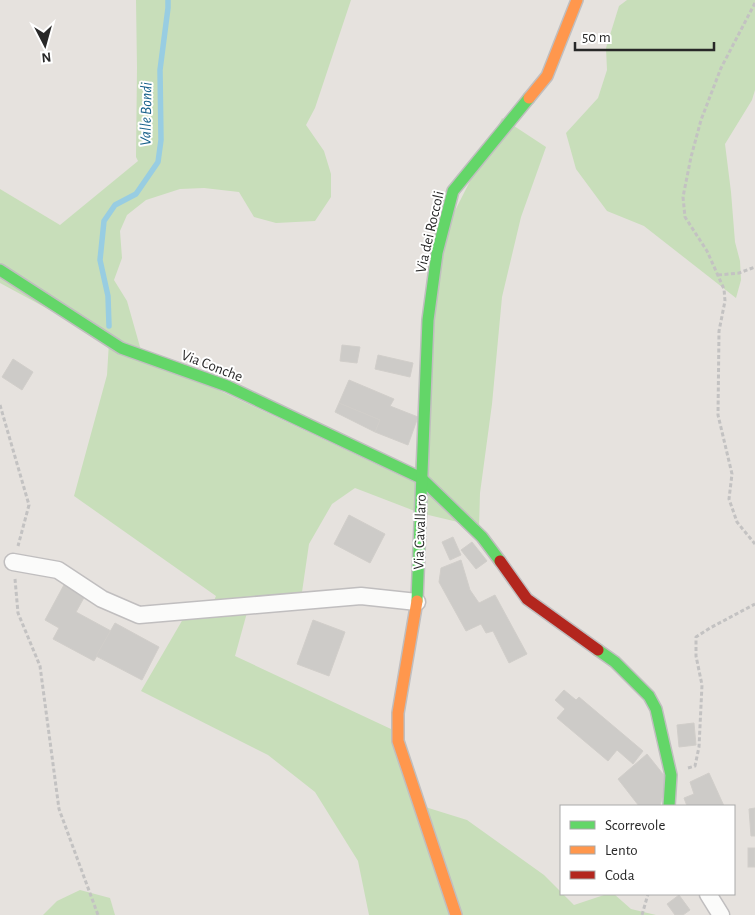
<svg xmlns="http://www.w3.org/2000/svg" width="755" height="915" font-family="'Alegreya Sans',sans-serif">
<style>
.green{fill:#c8deba}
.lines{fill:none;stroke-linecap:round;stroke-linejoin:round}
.stream{stroke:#98cde2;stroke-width:5.5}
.building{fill:#cdcbc8;stroke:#d1ceca}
.street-casing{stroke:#c0bebf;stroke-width:19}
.fast-casing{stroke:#c0bebf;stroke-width:14}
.slow-casing{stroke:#c0bebf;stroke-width:14}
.jam-casing{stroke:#c0bebf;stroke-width:14}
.path{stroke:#c3c2c2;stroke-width:3;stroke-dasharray:4 2.5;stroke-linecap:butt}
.street{stroke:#fbfbfa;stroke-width:16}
.fast{stroke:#63d668;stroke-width:11}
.slow{stroke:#ff974d;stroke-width:11}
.jam{stroke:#b3261e;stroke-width:11}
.labels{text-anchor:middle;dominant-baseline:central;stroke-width:4;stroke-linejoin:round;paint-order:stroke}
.street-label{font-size:15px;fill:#282828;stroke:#fff}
.water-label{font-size:16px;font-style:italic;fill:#19628b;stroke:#fff}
</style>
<rect width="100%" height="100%" fill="#e6e2de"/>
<g class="green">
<polygon points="136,0 351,0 315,108 306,125 324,151 331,174 331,197 315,221 276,223 254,217 239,192 204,188 180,189 146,200 127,215 120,231 122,258 114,280 127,301 142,354 414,482 433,254 502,118 546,147 521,217 502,297 492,404 480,493 479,527 420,513 355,488 332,504 309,544 302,592 248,609 235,656 391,729 422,806 467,820 544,875 561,892 561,894 563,894 574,905 607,894 614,894 631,909 656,915 369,915 358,861 315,792 268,755 141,691 183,619 209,612 216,596 74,496 107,375 109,342 0,283 0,189 60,225 138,161 136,157 137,68"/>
<polygon points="627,0 755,0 755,90 752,100 725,144 731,192 735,242 740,261 741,280 736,298 644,226 607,211 576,169 566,133 598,98 607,70 606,48 619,6"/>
<polygon points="80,890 110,898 115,915 43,915 57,901"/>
</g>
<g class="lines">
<polyline class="stream" points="109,326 108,296 100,260 104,221 115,205 136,194 158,162 161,140 160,70 168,8 168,0"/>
</g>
<g class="building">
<polygon points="342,345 360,347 357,363 340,361"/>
<polygon points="378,355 413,363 410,377 375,369"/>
<polygon points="13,359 33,372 22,390 2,377"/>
<polygon points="349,380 394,399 390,406 418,417 408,445 375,432 380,420 339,403"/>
<polygon points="339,403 380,420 375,432 335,412"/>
<polygon points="349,515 385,534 370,563 334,544"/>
<polygon points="453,537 461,555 450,560 442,542"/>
<polygon points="472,542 487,561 476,569 461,550"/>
<polygon points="461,560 470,590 479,603 495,595 527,654 509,663 493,631 486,633 481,624 466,631 439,582 441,568"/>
<polygon points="65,583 86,594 76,612 111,631 94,661 53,639 59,628 45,620"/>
<polygon points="313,620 345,632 329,676 297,664"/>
<polygon points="115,623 159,647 142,680 96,656"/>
<polygon points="564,690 576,700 579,697 643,751 633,764 617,750 608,761 557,718 565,709 555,700"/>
<polygon points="694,723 696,745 679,747 677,725"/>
<polygon points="647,754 667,779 660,806 639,806 618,779"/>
<polygon points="709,773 724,806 687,806 684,798 694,794 690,782"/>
<polygon points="755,808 755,836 751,836 749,809"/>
<rect x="748" y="848" width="7" height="19"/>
<polygon points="679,895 690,910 683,915 675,915 667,904"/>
</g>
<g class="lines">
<defs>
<g id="street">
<polyline points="13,562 58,570 102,599 139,615 361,596 417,602"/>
<polyline points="708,894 721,915"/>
</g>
<g id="fast">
<polyline points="0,270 121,348 227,386 421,478 482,537 500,561"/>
<polyline points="417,601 428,320 437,253 453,191 529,98"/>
<polyline points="598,650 615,662 649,696 656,709 671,775 669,806"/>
</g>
<g id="slow">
<polyline points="529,98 547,76 577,0"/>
<polyline points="417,601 398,713 398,741 456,915"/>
</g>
<polyline id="jam" points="500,561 527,599 598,650"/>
</defs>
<use href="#street" class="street-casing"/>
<use href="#fast" class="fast-casing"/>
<use href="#slow" class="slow-casing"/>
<use href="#jam" class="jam-casing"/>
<g class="path">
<polyline points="755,3 721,68 701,120 691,157 683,197 685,217 707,251 724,289 725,301 719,331 718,415 732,474 729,499 737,522 755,544"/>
<polyline points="718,275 739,273 755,267"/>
<polyline points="0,405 29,505 18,546"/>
<polyline points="15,579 18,613 40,666 59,809 98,915"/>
<polyline points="688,768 695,766 699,747 702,685 696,656 696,637 710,628 755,604"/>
<polyline points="642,915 648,894"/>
</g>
<use href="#street" class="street"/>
<use href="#fast" class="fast"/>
<use href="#slow" class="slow"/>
<use href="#jam" class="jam"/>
</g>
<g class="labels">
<g class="street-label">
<text transform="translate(430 232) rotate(-77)">Via dei Roccoli</text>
<text transform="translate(212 366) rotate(21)">Via Conche</text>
<text transform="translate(420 532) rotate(-88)">Via Cavallaro</text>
</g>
<g class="water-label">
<text transform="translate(146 114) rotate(-89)">Valle Bondi</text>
</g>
</g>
<rect x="560" y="805" width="175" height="90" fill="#ffffff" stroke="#a9a9a9"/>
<rect x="570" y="821" width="25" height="8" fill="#63d668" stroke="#a9a9a9"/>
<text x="605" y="830" font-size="15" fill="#282828">Scorrevole</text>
<rect x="570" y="846" width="25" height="8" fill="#ff974d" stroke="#a9a9a9"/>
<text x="605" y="855" font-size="15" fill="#282828">Lento</text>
<rect x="570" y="871" width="25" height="8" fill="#b3261e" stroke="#a9a9a9"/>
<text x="605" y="880" font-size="15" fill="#282828">Coda</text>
<g transform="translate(45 45) rotate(174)" stroke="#ffffff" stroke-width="4" paint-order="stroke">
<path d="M0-4L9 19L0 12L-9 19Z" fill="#282828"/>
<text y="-8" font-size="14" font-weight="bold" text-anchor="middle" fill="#282828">N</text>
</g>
<path d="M575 42v8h139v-8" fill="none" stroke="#282828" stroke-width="2.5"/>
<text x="582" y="42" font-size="15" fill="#282828" stroke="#ffffff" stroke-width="4" paint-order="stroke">50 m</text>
</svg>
